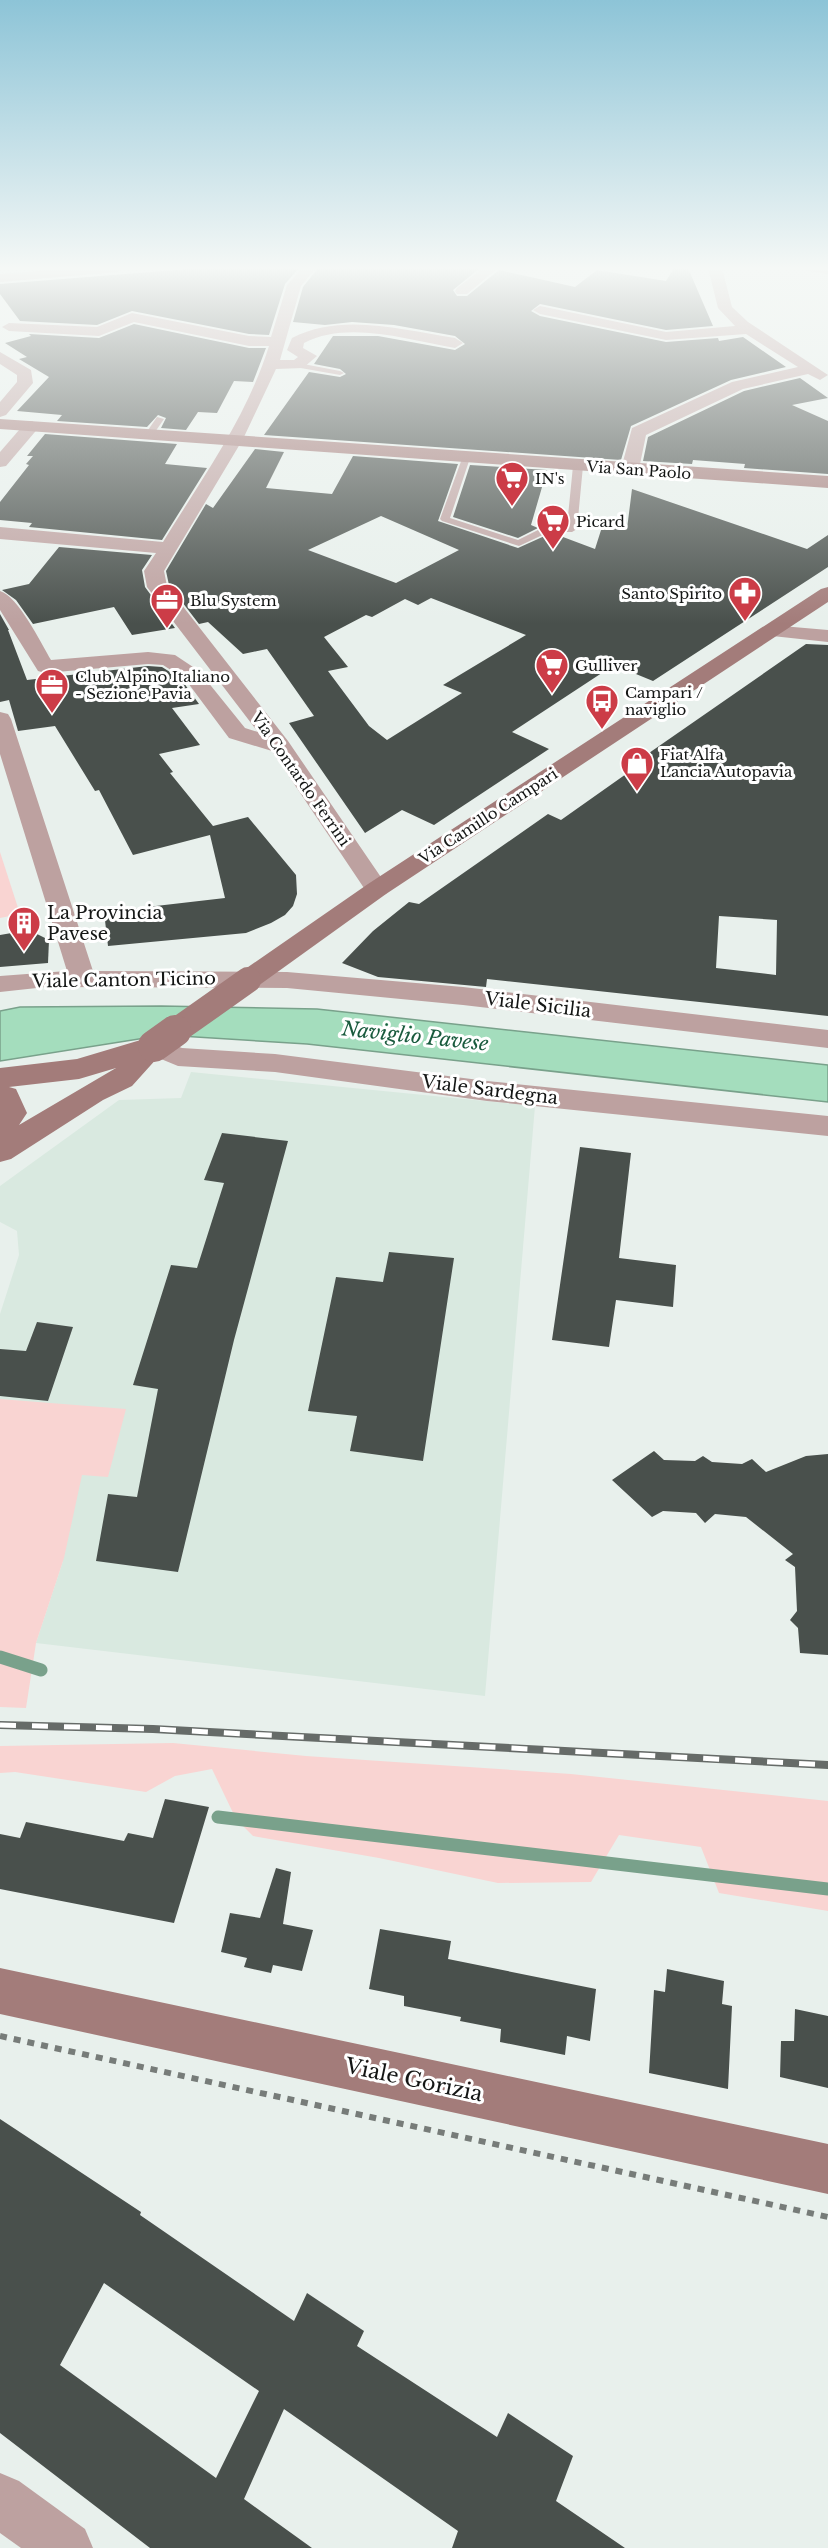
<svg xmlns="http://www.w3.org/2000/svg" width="828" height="2548" font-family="'Libre Baskerville',serif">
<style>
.built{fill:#d9e9e0}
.green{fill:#f9d4d2}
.water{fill:#a4ddbd;stroke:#79a18b;stroke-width:1.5}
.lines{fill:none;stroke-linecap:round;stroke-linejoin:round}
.stream{stroke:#79a18b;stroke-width:13}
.building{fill:#49504c;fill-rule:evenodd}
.path{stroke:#777c79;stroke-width:6;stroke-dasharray:7 7;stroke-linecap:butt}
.lane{fill:#bda1a0;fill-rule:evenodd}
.street{fill:#bda1a0;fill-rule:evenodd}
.secondary{fill:#a37c7a;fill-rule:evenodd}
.rail-casing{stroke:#666b68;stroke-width:8}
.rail{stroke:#fff;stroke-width:5;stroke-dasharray:16;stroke-linecap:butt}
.secondary-bridge-far1{stroke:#a37c7a;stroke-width:26}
.secondary-bridge{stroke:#a37c7a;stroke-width:32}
.labels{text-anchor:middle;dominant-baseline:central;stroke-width:6;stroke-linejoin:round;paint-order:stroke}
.far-street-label{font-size:15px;fill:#141615;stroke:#fff}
.far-poi-label{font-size:15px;fill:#141615;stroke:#fff;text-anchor:start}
.poi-label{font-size:18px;fill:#141615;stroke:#fff;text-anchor:start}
.street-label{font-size:18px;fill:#141615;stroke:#fff}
.water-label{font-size:20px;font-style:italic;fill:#1a5b3e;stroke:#fff}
.near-street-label{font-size:21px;fill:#141615;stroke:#fff}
</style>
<rect width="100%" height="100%" fill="#e8f0ec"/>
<polygon class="built" points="191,1072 535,1106 485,1696 36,1643 63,1561 50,1404 0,1399 0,1314 19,1255 17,1231 0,1222 0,1186 119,1100 181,1098"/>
<g class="green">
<polygon points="0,852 20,914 0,918"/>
<polygon points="0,1399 126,1409 108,1477 82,1475 64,1558 36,1643 26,1708 0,1707"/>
<polygon points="173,1743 306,1756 571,1774 828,1801 828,1911 719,1893 701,1847 619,1835 591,1882 498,1883 379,1858 253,1836 236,1819 212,1769 175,1776 146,1792 15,1772 0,1773 0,1746"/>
</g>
<polygon class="water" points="161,1006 317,1009 828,1065 828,1102 307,1044 164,1035 0,1061 0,1011 20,1007"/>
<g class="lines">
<g class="stream">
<polyline points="0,1657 41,1670"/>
<polyline points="218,1817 828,1889"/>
</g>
</g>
<g class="building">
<polygon points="201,268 299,268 285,284 269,335 249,334 132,311 97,325 20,321 0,294 0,284"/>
<polygon points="318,268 480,268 453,290 457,296 467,296 499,270 575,287 597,270 666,281 674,268 688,268 713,326 666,330 540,304 531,311 540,316 666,342 718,338 719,341 743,337 786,367 731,380 631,426 621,460 264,435 309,372 340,377 346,374 340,369 314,364 333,336 378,336 455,350 465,344 455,336 394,325 352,322 325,325 293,322 303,287"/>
<polygon points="134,324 249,348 266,348 253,382 234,381 217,413 198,412 186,430 161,428 166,418 158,415 147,427 57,421 62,415 17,411 49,377 19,359 27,357 5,343 31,336 29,334 99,338"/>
<polygon points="800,378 828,398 792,405 828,421 828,474 744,468 745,464 693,460 692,464 643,461 648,437 744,391"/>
<polygon points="45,434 177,444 165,464 207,468 162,540 29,527 32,523 0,520 0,502 29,465 26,464 33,456 27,456"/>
<path d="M 255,449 L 284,452 L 266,488 L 332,494 L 353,456 L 458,464 L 438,521 L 518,548 L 549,534 L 555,534 L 595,549 L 602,527 L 627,529 L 632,489 L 807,549 L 828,535 L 828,567 L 653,681 L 614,665 L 512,732 L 549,749 L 434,825 L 402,810 L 365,833 L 289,723 L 314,716 L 267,649 L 243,654 L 208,622 L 199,624 L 169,585 L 166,571 L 206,504 L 213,508 ZM 381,516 L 459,550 L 396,583 L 308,550 ZM 431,598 L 526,635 L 443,685 L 462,693 L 387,740 L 369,726 L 328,671 L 348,667 L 324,637 L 366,615 L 372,617 L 405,599 L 418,605 Z"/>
<polygon points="470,465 547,470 531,525 538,528 518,538 453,517"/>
<polygon points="59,547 152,555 142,570 145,587 175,628 132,635 114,607 33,624 16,600 2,590 29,584"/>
<polygon points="0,614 9,630 8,630 27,680 148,666 162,667 181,679 199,704 172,708 200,745 159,754 173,772 170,773 213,826 248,817 296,875 297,894 293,906 285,915 271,923 246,933 108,946 104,912 225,898 210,835 133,855 99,790 95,791 55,726 18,731 9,700 0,702"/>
<path d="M 806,644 L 828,645 L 828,1016 L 487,979 L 486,987 L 378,977 L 342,963 L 373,931 L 409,902 L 419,904 L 548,814 L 561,820 L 653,755 L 649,753 ZM 719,916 L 777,920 L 776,975 L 716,968 Z"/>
<polygon points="29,930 49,940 48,963 0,967 0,935"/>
<polygon points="222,1133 288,1141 234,1340 178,1572 96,1561 108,1494 137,1497 158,1389 133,1385 171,1265 197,1268 224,1183 204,1180"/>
<polygon points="580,1147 631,1153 619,1258 676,1265 673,1307 616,1300 609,1347 552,1340"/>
<polygon points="389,1252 454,1258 423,1461 350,1451 357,1416 308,1411 336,1277 383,1282"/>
<polygon points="37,1322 73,1327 48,1401 0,1396 0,1349 26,1351"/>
<polygon points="654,1451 664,1460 695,1461 703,1456 712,1462 742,1464 752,1459 766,1472 806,1456 828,1454 828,1655 800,1653 798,1628 790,1620 797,1611 795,1567 785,1560 793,1554 746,1517 715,1514 705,1523 696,1513 663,1511 652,1517 612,1480"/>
<polygon points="165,1799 209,1807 174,1923 0,1889 0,1834 20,1838 26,1822 124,1841 128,1833 153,1838"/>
<polygon points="276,1868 291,1872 283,1924 313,1930 302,1971 273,1965 271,1973 244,1967 247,1958 221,1952 230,1913 260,1918"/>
<polygon points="380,1929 451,1941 448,1959 596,1989 590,2041 567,2036 565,2055 500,2042 501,2029 460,2021 461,2017 404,2006 404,1996 369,1989"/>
<polygon points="667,1969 724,1981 722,2004 732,2006 728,2089 649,2073 654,1990 665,1992"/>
<polygon points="795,2009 828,2016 828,2088 780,2077 781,2041 794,2041"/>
<path d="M 0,2119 L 141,2212 L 140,2215 L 294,2321 L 307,2293 L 364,2331 L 357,2346 L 497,2437 L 508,2413 L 573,2456 L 556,2501 L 625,2548 L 452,2548 L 458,2531 L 284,2409 L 244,2499 L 312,2548 L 150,2548 L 0,2433 ZM 104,2283 L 259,2391 L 216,2478 L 60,2365 Z"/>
</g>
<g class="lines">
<polyline class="path" points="0,2036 828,2217"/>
<g class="lane">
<polygon points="298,363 340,371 344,373 340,375 295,367 294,365"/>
<polygon points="157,417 164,419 153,435 147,435 146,433"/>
<polygon points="463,456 470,458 450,518 518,540 544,527 567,526 573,466 578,463 583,466 577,529 572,532 549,532 519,546 442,521 440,519"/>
</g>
<g class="street">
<polygon points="75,268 125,268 118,272 0,282 0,274"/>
<path d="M 302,268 L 316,268 L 301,286 L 280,360 L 294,360 L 298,357 L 287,350 L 292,338 C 342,312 402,330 455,338 L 463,343 L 455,348 C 408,340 348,320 304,343 L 303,348 L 317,356 L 303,368 L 276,369 L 243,439 L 164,571 L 167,586 L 288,741 L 389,889 L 386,894 L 377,896 L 368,894 L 272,751 L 229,738 L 185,679 L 163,665 L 148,664 L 45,673 L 38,671 L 0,610 L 0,591 C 18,596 41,643 51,660 L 148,652 L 175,655 L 199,671 L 245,728 L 258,732 L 147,587 L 144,571 L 156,553 L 0,539 L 0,527 L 163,542 C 201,480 247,417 269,346 L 249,346 L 134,322 L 99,336 L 9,331 L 2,327 L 9,323 L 97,327 L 132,313 L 249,336 L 271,337 L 287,285 Z"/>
<polygon points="483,268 498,268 467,294 457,294 455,291 457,288"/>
<polygon points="708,268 722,268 732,307 748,322 828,375 820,380 808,374 743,389 646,435 639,469 636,473 624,473 621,469 632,428 732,382 798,367 746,334 666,340 540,314 533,310 540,306 666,332 735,326 718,308"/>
<polygon points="805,268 828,268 828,274 807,271"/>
<polygon points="0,352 31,370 33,383 6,415 0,417 0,402 17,382 17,375 0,364"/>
<polygon points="32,421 40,426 6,466 0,467 0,452 26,422"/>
<polygon points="770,625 828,630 828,642 763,635 760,631 763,627"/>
<polygon points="0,712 8,714 11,719 93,971 287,972 463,987 828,1030 828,1048 463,1005 287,988 46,987 0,992 0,976 67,971 0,754"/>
<polygon points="154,1037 182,1048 275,1054 487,1081 828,1116 828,1136 487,1101 275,1072 178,1066 144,1052 140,1046 144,1040"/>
<polygon points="0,2473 19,2481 85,2529 93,2548 21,2548 0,2533"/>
</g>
<g class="secondary">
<polygon points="0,419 828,476 828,488 0,429"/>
<polygon points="828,587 828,602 386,894 258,986 248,989 238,986 234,980 238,974 368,884 821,589"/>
<path d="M 154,1036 L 164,1039 L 168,1046 L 132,1086 L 103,1100 L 11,1159 L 0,1162 L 0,1068 L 77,1059 ZM 116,1068 L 19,1125 L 27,1113 L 16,1089 L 9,1087 L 79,1079 Z"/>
<polygon points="0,1968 828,2144 828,2194 0,2014"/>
</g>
<defs>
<polyline id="rail" points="0,1725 153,1729 828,1765"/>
</defs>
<use href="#rail" class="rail-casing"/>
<use href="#rail" class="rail"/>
<polyline class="secondary-bridge-far1" points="173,1033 248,980"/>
<polyline class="secondary-bridge" points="154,1046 175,1031"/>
</g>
<linearGradient id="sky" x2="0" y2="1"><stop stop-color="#8dc4d7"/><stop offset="0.43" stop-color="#f5f8f6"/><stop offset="1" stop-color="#f5f8f6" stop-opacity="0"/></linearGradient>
<rect width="828" height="624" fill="url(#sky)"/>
<defs>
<symbol id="supermarket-pin" viewBox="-11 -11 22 30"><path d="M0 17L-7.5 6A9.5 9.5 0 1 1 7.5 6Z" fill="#cc3c47" stroke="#fff"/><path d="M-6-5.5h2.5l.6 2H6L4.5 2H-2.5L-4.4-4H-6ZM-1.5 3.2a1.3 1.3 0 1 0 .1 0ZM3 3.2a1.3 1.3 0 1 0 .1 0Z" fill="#fff"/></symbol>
<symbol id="pharmacy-pin" viewBox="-11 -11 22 30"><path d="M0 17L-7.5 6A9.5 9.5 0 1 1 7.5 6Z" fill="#cc3c47" stroke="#fff"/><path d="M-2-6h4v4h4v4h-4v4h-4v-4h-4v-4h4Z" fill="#fff"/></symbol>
<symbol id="office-pin" viewBox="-11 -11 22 30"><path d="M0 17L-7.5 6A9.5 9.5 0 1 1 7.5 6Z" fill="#cc3c47" stroke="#fff"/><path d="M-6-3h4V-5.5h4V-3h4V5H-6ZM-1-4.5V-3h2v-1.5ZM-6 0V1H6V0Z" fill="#fff"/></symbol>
<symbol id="bus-pin" viewBox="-11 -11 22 30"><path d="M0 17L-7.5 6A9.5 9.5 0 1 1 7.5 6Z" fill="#cc3c47" stroke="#fff"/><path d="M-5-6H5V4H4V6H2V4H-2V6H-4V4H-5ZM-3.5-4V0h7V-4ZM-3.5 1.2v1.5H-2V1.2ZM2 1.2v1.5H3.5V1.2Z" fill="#fff"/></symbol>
<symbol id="shop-pin" viewBox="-11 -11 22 30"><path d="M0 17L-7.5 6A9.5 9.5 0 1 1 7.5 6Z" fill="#cc3c47" stroke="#fff"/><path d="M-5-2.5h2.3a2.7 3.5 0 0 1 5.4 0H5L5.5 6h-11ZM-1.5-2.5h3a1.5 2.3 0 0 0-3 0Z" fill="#fff"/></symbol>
<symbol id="building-pin" viewBox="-11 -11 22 30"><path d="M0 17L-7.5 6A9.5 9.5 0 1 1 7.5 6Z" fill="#cc3c47" stroke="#fff"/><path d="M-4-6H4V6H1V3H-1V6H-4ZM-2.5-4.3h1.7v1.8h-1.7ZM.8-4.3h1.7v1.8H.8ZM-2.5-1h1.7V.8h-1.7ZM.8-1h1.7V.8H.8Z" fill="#fff"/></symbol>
</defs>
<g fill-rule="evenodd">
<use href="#supermarket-pin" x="493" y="459" width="38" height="52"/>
<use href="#supermarket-pin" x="534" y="502" width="38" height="52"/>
<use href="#pharmacy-pin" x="726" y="574" width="38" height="52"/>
<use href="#office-pin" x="148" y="581" width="38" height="52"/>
<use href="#supermarket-pin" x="533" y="646" width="38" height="52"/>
<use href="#office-pin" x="33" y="666" width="38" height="52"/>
<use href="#bus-pin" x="583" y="682" width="38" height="52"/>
<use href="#shop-pin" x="618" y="744" width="38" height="52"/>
<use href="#building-pin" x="5" y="904" width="38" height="52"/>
</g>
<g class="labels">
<g class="far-street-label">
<text transform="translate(639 470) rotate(4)">Via San Paolo</text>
<text transform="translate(301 779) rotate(55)">Via Contardo Ferrini</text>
<text transform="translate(488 816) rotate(-33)">Via Camillo Campari</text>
</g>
<g class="far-poi-label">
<text x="535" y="478">IN's</text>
<text x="576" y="521">Picard</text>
<text x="722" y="593" text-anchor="end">Santo Spirito</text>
<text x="190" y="600">Blu System</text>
<text x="575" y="665">Gulliver</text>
<text x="75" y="676">Club Alpino Italiano<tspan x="75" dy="17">- Sezione Pavia</tspan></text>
<text x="625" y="692">Campari /<tspan x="625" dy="17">naviglio</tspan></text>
<text x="660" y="754">Fiat Alfa<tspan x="660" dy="17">Lancia Autopavia</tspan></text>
</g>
<g class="poi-label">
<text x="47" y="913">La Provincia<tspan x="47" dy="21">Pavese</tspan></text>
</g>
<g class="street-label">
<text transform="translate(124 980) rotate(-1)">Viale Canton Ticino</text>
<text transform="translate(538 1005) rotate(7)">Viale Sicilia</text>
<text transform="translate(490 1090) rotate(7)">Viale Sardegna</text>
</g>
<g class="water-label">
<text transform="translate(415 1036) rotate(6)">Naviglio Pavese</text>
</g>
<g class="near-street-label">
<text transform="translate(414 2080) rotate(12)">Viale Gorizia</text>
</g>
</g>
</svg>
